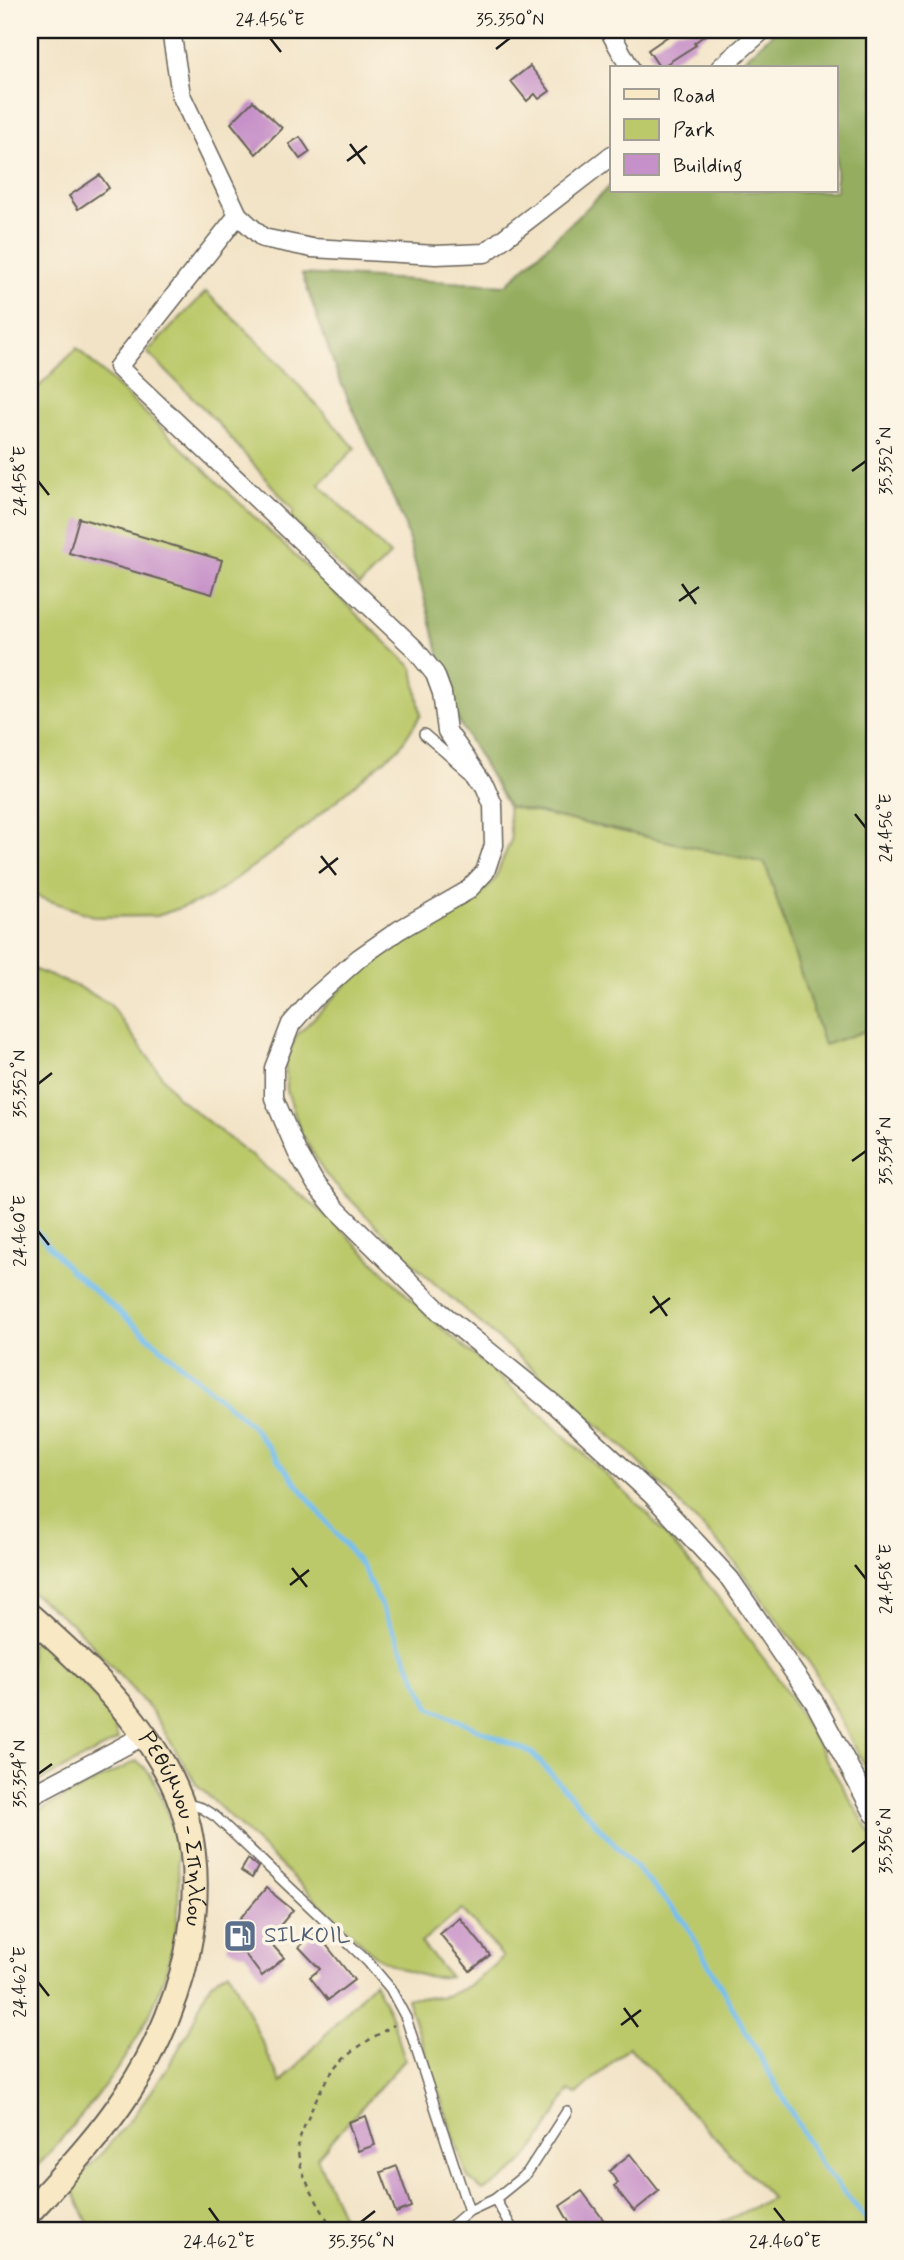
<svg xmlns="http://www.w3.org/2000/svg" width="904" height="2260" font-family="Mynerve,sans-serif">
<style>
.green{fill:#bbc96b;stroke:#6c7244;stroke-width:2}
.forest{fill:#94ad5f;stroke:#58643e;stroke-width:2}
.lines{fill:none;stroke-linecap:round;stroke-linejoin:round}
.stream{stroke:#76bfee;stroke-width:5}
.building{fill:#c690c8}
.lane-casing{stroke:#676258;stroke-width:12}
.street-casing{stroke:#676258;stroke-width:21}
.secondary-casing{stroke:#676258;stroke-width:28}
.path{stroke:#676258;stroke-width:2.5;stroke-dasharray:5 5;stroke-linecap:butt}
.lane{stroke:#fff;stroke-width:9}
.street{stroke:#fff;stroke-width:18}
.secondary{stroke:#f8e8c3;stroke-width:24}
.ticks{fill:none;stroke:#1c1c1c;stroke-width:2.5}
.labels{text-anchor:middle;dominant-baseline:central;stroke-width:7;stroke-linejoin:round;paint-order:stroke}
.street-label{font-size:23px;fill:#1c1c1c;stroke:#fcf5e5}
.service-label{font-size:23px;fill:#4e5e75;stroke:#fcf5e5;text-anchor:start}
.neatline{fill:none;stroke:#1c1c1c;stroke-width:2.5}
.ticks-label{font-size:18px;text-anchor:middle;fill:#1c1c1c}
</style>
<rect width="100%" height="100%" fill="#fcf5e5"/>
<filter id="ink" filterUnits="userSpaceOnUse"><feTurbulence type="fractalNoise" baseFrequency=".0143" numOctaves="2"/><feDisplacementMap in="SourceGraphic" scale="14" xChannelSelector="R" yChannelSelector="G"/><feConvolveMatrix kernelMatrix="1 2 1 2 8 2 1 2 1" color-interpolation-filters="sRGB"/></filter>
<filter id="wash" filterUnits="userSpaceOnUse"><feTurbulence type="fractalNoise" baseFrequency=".00686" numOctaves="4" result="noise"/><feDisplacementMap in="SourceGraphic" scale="28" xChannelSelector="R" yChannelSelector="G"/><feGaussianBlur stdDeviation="1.57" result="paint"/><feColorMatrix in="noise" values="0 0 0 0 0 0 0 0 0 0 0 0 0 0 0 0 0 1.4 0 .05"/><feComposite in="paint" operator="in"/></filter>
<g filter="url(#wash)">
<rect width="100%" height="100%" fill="#f2e3c6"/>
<g class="green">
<polygon points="206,292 271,354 355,448 319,484 390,555 359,586 291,518 294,511 214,419 147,352"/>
<polygon points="77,348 413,668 421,715 400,747 288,841 209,898 157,916 96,917 30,894 30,396"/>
<polygon points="508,806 765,863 824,1045 874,1028 874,1783 811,1665 725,1550 630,1453 426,1276 325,1174 300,1131 287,1090 285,1064 296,1036 362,969 407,937 472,903 494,881 511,840"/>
<path d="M 30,968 L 79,987 L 110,1004 L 177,1097 L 332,1220 L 428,1316 L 528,1402 L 645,1511 L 707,1583 L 776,1675 L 874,1839 L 874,2230 L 707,2230 L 772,2198 L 629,2047 L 577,2094 L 569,2091 C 547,2129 525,2174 482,2190 L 468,2178 L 407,1999 C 420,1994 426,1999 439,1997 C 463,1994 487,1973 503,1957 L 462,1909 L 421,1943 L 450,1977 C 421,1979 400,1970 375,1956 L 197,1785 L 151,1710 L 76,1627 L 30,1591 Z"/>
<path d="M 37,1639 C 66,1667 108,1700 118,1740 L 30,1786 L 30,1644 Z"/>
<path d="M 136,1761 C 154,1770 160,1796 168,1815 C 179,1844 180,1878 178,1910 C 168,2024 101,2093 30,2175 L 30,1815 Z"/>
<path d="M 229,1971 L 281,2083 L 374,1982 L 390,2013 L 405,2059 L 317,2157 L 348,2230 L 91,2230 L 71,2186 C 117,2138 154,2095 186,2036 C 199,2013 204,1979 229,1971 Z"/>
</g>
<polygon class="forest" points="776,30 874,30 874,1028 824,1045 765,863 508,806 456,717 404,522 338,376 302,274 506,285 612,184 612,191 836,191 836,68 735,68"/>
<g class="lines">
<polyline class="stream" points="30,1224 69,1269 250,1424 363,1568 430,1708 532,1753 684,1921 821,2165 874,2228"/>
</g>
<g id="blocks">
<g class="building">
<polygon points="677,30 712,30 694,43 696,45 660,68 648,50"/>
<polygon points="530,66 550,91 539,99 535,94 527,101 511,81"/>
<polygon points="253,101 282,128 256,154 231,123"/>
<polygon points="300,137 310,152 300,159 289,144"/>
<polygon points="100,175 109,188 78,209 69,196"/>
<polygon points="79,518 222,560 212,594 69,553"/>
<polygon points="248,1859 258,1867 252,1878 241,1871"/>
<polygon points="266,1888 293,1910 268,1940 284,1958 262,1976 245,1954 227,1948 236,1923"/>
<polygon points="460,1918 490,1955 470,1971 440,1934"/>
<polygon points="316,1932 354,1980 328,2000 310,1977 320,1969 299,1947"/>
<polygon points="366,2116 375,2145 358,2151 348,2122"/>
<polygon points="630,2154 659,2191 634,2211 614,2186 618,2183 609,2171"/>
<polygon points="397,2166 411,2207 396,2213 381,2172"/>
<polygon points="582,2191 611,2230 575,2230 569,2222 560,2206"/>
</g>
</g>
</g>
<g filter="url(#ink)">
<use href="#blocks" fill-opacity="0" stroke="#676258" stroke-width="2"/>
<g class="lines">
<defs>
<g id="lane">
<polyline points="424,734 470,774"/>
<polyline points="184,1803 202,1808 216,1817 368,1962 390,1988 406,2018 469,2211"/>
<polyline points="495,2199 513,2230"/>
<polyline points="447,2230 469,2211 495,2199 527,2173 567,2111"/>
</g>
<g id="street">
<polyline points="171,30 181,95 238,215 263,238 312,248 436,255 485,253 612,155"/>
<polyline points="609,30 630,68"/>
<polyline points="720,68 763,30"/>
<polyline points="238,215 118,367 414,648 435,674 442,693 447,731 485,786 493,805 494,845 485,872 467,891 399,930 359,958 315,997 291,1024 274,1068 274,1098 297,1152 316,1185 336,1209 440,1312 556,1406 652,1495 730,1579 815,1703 874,1814"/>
<polyline points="30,1796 145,1735"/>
</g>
<g id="secondary">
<path id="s1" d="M 30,1616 C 80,1660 131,1708 164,1766 C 223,1867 189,2000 128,2093 C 100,2136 64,2174 30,2211"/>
</g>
</defs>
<use href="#lane" class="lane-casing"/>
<use href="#street" class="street-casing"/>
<use href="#secondary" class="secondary-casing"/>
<path class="path" d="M 333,2230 C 321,2207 297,2174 298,2146 C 299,2137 305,2125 309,2116 C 330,2063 346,2053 394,2025"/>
<use href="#lane" class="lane"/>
<use href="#street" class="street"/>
<use href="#secondary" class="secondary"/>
</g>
</g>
<path class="ticks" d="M 270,38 L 281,52M 496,49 L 510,38M 350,144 L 365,164M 347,161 L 367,146M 852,471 L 866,461M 38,481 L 49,495M 682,584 L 696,604M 679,601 L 699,587M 855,814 L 866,828M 321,856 L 336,875M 319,873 L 338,858M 38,1084 L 52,1073M 852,1161 L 866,1151M 38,1231 L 49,1245M 653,1296 L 667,1316M 650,1313 L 670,1298M 855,1565 L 866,1579M 292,1568 L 307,1587M 290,1585 L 309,1570M 38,1774 L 52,1764M 852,1852 L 866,1841M 38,1982 L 49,1996M 624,2008 L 638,2027M 621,2025 L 641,2010M 209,2208 L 219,2222M 774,2208 L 785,2222M 361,2222 L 375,2211"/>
<defs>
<symbol id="fuel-square" viewBox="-11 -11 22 22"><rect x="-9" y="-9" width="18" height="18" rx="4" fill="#5c6f8a" stroke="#fcf5e5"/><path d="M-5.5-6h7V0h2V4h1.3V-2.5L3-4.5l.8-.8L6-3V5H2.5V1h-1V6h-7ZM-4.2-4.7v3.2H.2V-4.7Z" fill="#fff"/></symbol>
</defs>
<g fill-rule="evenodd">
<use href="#fuel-square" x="221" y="1917" width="38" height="38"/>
</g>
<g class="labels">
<g class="street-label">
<text stroke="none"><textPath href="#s1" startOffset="266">Ρεθύμνου - Σπηλίου</textPath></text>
</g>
<g class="service-label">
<text x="264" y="1936">SILKOIL</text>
</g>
</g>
<rect width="904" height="2260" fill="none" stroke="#fcf5e5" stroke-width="77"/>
<rect x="610" y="66" width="228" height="126" fill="#fcf5e5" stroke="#a29e95" stroke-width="2"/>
<rect x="624" y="89" width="35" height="10" fill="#f8e8c3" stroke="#a29e95" stroke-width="2"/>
<text x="673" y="102" font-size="21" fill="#1c1c1c">Road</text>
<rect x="624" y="119" width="35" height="21" fill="#bbc96b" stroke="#a29e95" stroke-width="2"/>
<text x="673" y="136" font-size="21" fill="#1c1c1c">Park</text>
<rect x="624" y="154" width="35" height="21" fill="#c690c8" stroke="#a29e95" stroke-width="2"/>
<text x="673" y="172" font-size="21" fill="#1c1c1c">Building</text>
<rect x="38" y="38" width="828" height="2184" class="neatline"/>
<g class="ticks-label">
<text x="270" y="25">24.456°E</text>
<text x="510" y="25">35.350°N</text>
<text transform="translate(885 461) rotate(-90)" y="6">35.352°N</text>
<text transform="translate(19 481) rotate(-90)" y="6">24.458°E</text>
<text transform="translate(885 828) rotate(-90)" y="6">24.456°E</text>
<text transform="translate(19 1084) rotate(-90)" y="6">35.352°N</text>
<text transform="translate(885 1151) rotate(-90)" y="6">35.354°N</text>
<text transform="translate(19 1231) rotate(-90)" y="6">24.460°E</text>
<text transform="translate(885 1579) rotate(-90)" y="6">24.458°E</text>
<text transform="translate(19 1774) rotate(-90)" y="6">35.354°N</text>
<text transform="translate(885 1841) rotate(-90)" y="6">35.356°N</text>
<text transform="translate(19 1982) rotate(-90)" y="6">24.462°E</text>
<text x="219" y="2247">24.462°E</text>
<text x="361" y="2247">35.356°N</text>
<text x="785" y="2247">24.460°E</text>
</g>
</svg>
